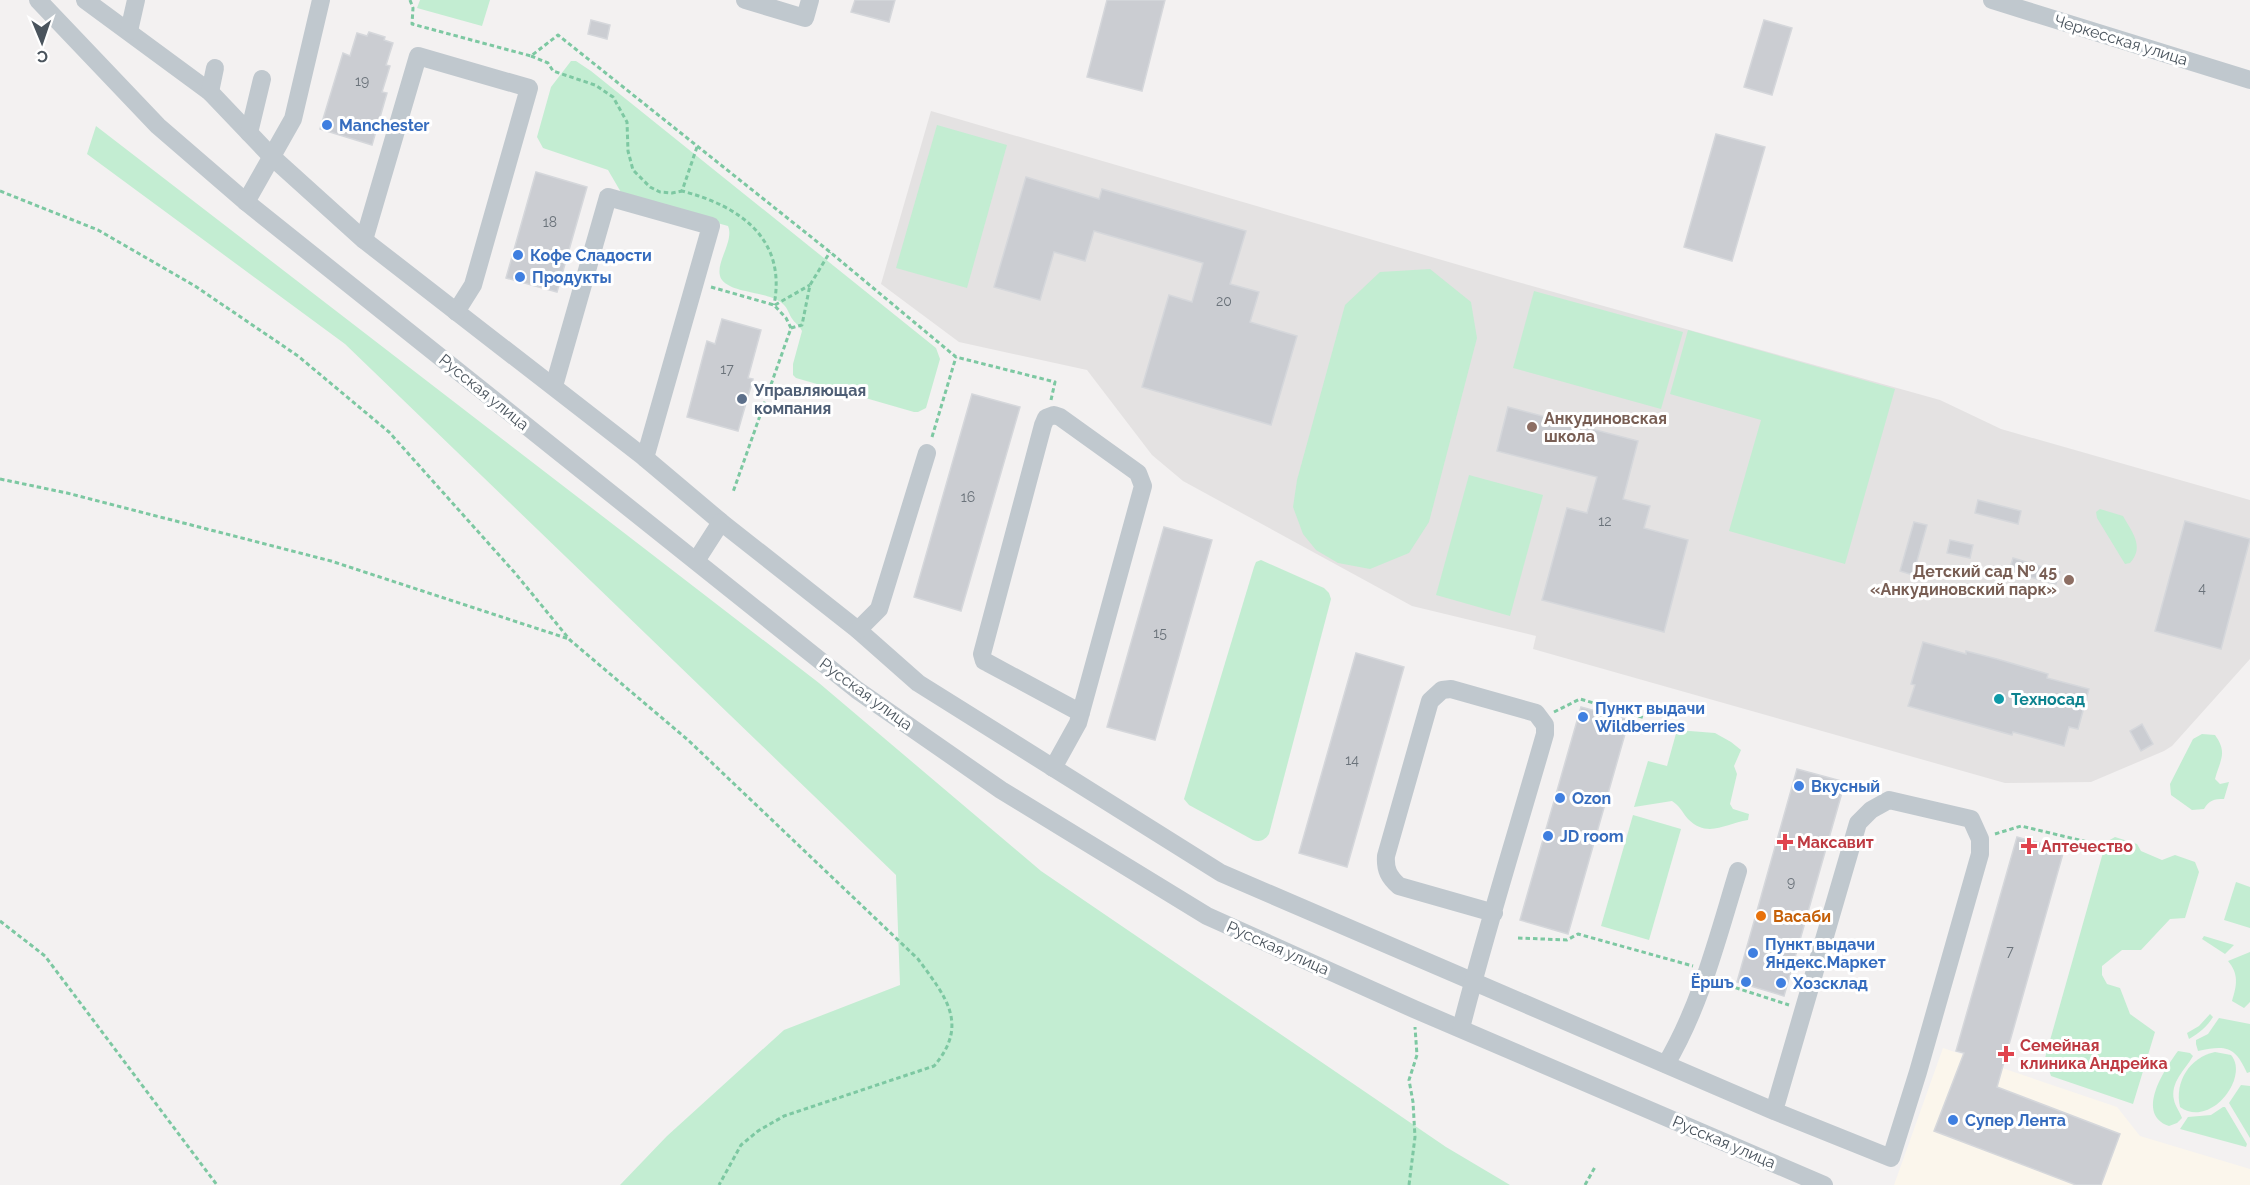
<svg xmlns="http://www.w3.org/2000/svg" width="2250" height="1185" font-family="Raleway,sans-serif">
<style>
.commercial{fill:#fbf6ec}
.education{fill:#e4e2e2}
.green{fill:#c3edd2}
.building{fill:#cbcdd2;stroke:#d5d7db;stroke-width:1.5}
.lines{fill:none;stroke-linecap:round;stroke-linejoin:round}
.path{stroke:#7dc8a2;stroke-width:3;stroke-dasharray:4.5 3;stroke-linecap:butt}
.minor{stroke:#c0c8ce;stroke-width:18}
.shop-dot{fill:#3f7fe0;stroke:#fff;stroke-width:2}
.service-dot{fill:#5c6f8a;stroke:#fff;stroke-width:2}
.education-dot{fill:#8d6e63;stroke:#fff;stroke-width:2}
.culture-dot{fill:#0f9aa8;stroke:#fff;stroke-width:2}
.health-dot{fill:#e0444e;stroke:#fff;stroke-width:2}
.food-dot{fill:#e8710a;stroke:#fff;stroke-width:2}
.labels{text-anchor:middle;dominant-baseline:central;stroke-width:6;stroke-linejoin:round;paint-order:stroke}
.number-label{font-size:14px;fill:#6a727a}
.street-label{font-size:16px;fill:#4a545d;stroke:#fff}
.shop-label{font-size:16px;font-weight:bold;fill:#366cbe;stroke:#fff;text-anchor:start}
.service-label{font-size:16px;font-weight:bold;fill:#4e5e75;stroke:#fff;text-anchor:start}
.education-label{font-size:16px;font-weight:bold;fill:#785e54;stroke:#fff;text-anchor:start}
.culture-label{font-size:16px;font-weight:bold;fill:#0d838f;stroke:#fff;text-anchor:start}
.health-label{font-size:16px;font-weight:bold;fill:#be3a42;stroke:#fff;text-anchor:start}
.food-label{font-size:16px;font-weight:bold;fill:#c56008;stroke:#fff;text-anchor:start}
</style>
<rect width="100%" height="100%" fill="#f3f1f1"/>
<polygon class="commercial" points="1943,1048 2117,1107 2140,1136 2250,1169 2250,1185 1894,1185"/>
<polygon class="education" points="931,111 1507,279 1940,400 2001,429 2250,500 2250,659 2172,746 2164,751 2091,782 2005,783 1533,649 1536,636 1412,606 1183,481 1152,455 1087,370 959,342 881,284"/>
<g class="green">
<polygon points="420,0 490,0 482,26 417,8"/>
<path d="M 571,61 L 576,61 L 591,71 L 936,348 L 940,359 L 926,408 L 918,412 L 914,412 L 796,378 L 793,375 L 793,364 L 802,331 C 799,325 796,324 793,320 C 789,315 788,308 783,304 C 769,291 733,294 722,280 C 712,266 735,242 728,226 L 628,198 L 622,194 L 608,170 L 543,148 L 537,137 L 551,87 Z"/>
<polygon points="937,125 1007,145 967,288 896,268"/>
<polygon points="96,126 819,683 1041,871 1446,1147 1510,1185 620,1185 667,1136 784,1030 900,985 896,875 345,344 87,154"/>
<polygon points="1430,269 1471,302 1477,338 1429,522 1409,553 1370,569 1338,563 1316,550 1303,534 1293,507 1297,480 1345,305 1380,272"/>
<polygon points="1534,291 1683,332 1661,409 1513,368"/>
<polygon points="1688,330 1895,389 1845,564 1729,531 1761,420 1670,394"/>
<polygon points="1469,475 1543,495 1510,616 1436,595"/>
<path d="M 2100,509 L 2123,516 C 2132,532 2145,547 2130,563 L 2125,564 L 2097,518 L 2096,512 Z"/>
<path d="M 1261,560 L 1324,588 L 1329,593 L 1331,599 L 1269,834 C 1264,841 1260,842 1253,840 L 1189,805 L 1184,799 L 1254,567 L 1256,562 Z"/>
<path d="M 1677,730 L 1715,733 L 1731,742 L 1741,750 L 1734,766 L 1737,774 L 1730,804 L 1733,809 L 1749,814 L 1748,820 C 1726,823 1708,839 1688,819 C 1682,812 1680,806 1672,801 L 1634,807 L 1648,761 L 1667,766 Z"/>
<path d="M 2202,734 L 2215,735 C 2228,753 2220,760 2215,779 L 2220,784 L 2229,782 L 2224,799 C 2214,799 2209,800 2204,809 L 2192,810 L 2171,795 L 2170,784 L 2193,739 Z"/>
<polygon points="1633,815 1681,829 1649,940 1601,926"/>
<polygon points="2115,837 2137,844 2141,851 2162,860 2175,855 2195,862 2199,872 2185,918 2170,919 2141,950 2122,950 2102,966 2102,975 2107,984 2120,988 2130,1014 2155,1032 2133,1104 2051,1076 2045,1058 2106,842"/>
<polygon points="2236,882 2250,887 2250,928 2224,920"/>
<polygon points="2204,936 2234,945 2225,954 2202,939"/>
<path d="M 2250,952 L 2250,1002 L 2244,1008 L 2232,1001 C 2237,985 2239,974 2228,961 Z"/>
<path d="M 2210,1014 L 2213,1017 C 2207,1027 2199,1033 2189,1039 L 2187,1033 L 2199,1026 Z"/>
<path d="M 2219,1018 L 2250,1024 L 2250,1072 L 2247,1073 C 2235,1046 2226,1045 2198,1051 L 2196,1044 L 2196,1040 L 2208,1034 Z"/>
<path d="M 2178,1051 L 2190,1053 L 2193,1056 C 2185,1070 2170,1082 2174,1100 C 2175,1106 2180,1112 2182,1118 L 2177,1123 L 2169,1126 C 2135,1114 2164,1070 2178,1051 Z"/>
<path d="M 2215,1052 L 2231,1055 C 2250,1077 2210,1129 2180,1107 C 2174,1082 2190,1057 2215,1052 Z"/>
<polygon points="2241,1085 2250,1086 2250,1138 2229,1103"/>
<polygon points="2223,1107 2225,1107 2247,1144 2246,1147 2180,1129 2188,1117 2211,1115"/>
</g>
<g class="building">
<polygon points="855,0 895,0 889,22 851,12"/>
<polygon points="1107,0 1165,0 1142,91 1087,77"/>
<polygon points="591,20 610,25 607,39 588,34"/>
<polygon points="1764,20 1792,28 1772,95 1744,87"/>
<polygon points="369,32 385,37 384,40 393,43 386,65 390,66 382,92 387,93 372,145 320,129 343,53 350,56 357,33 367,36"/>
<polygon points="1716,134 1765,147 1732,261 1684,247"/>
<polygon points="536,172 587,187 557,292 506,278"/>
<polygon points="1026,177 1099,199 1102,189 1246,231 1230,284 1259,292 1250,322 1297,336 1271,425 1142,387 1169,295 1192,302 1203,263 1094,231 1085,261 1054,252 1040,300 994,287"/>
<polygon points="722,319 761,330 748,378 753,379 738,431 687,417 707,341 715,344"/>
<polygon points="972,394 1020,407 961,611 914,597"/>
<polygon points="1508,407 1638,441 1623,499 1650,506 1644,528 1688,540 1664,632 1542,600 1567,508 1587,513 1597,477 1497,451"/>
<polygon points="1978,500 2021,511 2018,524 1975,513"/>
<polygon points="2185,521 2250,539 2221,649 2155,631"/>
<polygon points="1914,522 1927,525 1913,575 1900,571"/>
<polygon points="1164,527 1212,540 1155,740 1107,727"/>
<polygon points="1950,540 1973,545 1970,558 1947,553"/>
<polygon points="2013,558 2060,572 2056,584 2009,571"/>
<polygon points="1923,642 1966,654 1966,651 1997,659 2048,674 2047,678 2089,689 2078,729 2069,727 2064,746 2013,732 2012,735 1908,706 1915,685 1911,684"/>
<polygon points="1356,653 1404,667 1347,867 1299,853"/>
<polygon points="1581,707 1629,720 1568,934 1520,920"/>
<polygon points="2142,724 2153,744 2141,751 2130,731"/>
<polygon points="1797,769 1845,782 1784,996 1737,982"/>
<polygon points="2017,837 2064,850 1997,1087 2120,1134 2101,1185 2076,1185 1934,1131 1964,1053 1956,1051"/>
</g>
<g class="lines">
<g class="path">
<polyline points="410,0 413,8 412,24 531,56 558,35 830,252 956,357 1055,382 1051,400"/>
<polyline points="531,56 548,63 553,71 595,85 613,97 627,122 628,151 633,170 650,187 660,192 672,193 682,191"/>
<path d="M 697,147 L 682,191 C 740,206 787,239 774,305"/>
<path d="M 0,191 L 98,230 L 195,286 L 298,356 L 389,432 L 515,573 L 570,640 L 688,740 L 918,959 C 945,996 970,1024 934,1066 L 784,1116 L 758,1131 L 741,1145 L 719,1185"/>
<polyline points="711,287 774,305 786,318 791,328 733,492"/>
<polyline points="775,305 810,285"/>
<polyline points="791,328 802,325 810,285 830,252"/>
<polyline points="932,437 956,357"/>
<polyline points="0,479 67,493 331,561 569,639"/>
<polyline points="1554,712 1580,699 1645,718"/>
<polyline points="1995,834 2021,826 2092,843"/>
<polyline points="0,921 45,956 217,1185"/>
<polyline points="1518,938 1567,940 1578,934 1693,966"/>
<polyline points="1721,983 1789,1005"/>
<polyline points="1409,1185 1415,1137 1413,1102 1409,1080 1417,1055 1415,1027"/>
<polyline points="1585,1185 1595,1167"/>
</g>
<g class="minor">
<polyline points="38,0 158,126 246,202 857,690 1001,790 1207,916 1414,1009 1824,1185"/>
<polyline points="85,0 210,92 271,156 364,240 645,458 721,522 858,630 918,683 1221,873 1774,1111 1891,1158 1918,1072 1980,854 1980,839 1971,819 1889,800 1871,810 1858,823 1774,1111"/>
<polyline points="745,0 805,18 810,0"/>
<polyline points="1992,0 2250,80"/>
<polyline points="129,31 136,0"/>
<polyline points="210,92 215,68"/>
<polyline points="249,133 262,79"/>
<polyline points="246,202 293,119 321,0"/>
<polyline points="364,240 418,56 529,88 473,285 456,312"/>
<polyline points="554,386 608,197 711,226 645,458"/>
<polyline points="696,561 721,522"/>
<polyline points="858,630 879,609 927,453"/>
<polyline points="1053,768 1078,723 1143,486 1138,473 1060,417 1054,415 1046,418 1043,425 982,654 984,661 988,663 1081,713"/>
<path d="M 1461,1028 C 1486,930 1517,832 1545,734 L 1545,725 L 1536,713 L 1451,689 L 1442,690 L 1430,701 L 1386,856 C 1385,870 1389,877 1399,886 L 1494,913"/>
<path d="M 1666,1064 C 1701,1005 1718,936 1738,871"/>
</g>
</g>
<g class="shop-dot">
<circle cx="327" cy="125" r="6"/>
<circle cx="518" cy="255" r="6"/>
<circle cx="520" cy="277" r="6"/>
<circle cx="1583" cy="717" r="6"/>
<circle cx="1799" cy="786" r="6"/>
<circle cx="1560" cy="798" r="6"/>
<circle cx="1548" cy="836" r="6"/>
<circle cx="1753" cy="953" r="6"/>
<circle cx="1746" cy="982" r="6"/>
<circle cx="1781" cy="983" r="6"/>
<circle cx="1953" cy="1120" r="6"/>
</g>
<circle class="service-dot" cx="742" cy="399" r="6"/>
<g class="education-dot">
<circle cx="1532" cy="427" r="6"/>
<circle cx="2069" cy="580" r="6"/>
</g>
<circle class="culture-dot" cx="1999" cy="699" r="6"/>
<g class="health-dot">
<path d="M1782 833h6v6h6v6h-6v6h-6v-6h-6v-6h6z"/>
<path d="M2026 837h6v6h6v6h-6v6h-6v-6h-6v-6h6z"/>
<path d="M2003 1045h6v6h6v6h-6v6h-6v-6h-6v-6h6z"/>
</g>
<circle class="food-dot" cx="1761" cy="916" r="6"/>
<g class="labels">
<g class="number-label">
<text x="362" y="81">19</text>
<text x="550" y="222">18</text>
<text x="1224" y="301">20</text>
<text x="727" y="369">17</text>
<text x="968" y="497">16</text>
<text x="1605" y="521">12</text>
<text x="2202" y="588">4</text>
<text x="1160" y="633">15</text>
<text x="1352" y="760">14</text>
<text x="1791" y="882">9</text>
<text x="2010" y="951">7</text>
</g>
<g class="street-label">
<text transform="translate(2121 40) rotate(17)">Черкесская улица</text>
<text transform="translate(484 392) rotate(39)">Русская улица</text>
<text transform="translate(866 694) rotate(36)">Русская улица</text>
<text transform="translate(1278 948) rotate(24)">Русская улица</text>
<text transform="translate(1724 1142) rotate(23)">Русская улица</text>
</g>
<g class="shop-label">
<text x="339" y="125">Manchester</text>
<text x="530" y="255">Кофе Сладости</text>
<text x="532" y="277">Продукты</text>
<text x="1595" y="708">Пункт выдачи<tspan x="1595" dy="18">Wildberries</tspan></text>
<text x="1811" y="786">Вкусный</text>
<text x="1572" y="798">Ozon</text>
<text x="1560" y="836">JD room</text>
<text x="1765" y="944">Пункт выдачи<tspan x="1765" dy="18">Яндекс.Маркет</tspan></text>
<text x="1734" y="982" text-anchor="end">Ёршъ</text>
<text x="1793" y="983">Хозсклад</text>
<text x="1965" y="1120">Супер Лента</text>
</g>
<g class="service-label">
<text x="754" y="390">Управляющая<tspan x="754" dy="18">компания</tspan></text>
</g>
<g class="education-label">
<text x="1544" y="418">Анкудиновская<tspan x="1544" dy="18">школа</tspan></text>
<text x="2057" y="571" text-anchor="end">Детский сад № 45<tspan x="2057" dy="18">«Анкудиновский парк»</tspan></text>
</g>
<g class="culture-label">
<text x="2011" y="699">Техносад</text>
</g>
<g class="health-label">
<text x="1797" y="842">Максавит</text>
<text x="2041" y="846">Аптечество</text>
<text x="2020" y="1045">Семейная<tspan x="2020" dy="18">клиника Андрейка</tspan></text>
</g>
<g class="food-label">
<text x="1773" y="916">Васаби</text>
</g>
</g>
<g transform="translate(42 42) rotate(178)" stroke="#ffffff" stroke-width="4.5" paint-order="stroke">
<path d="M0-4.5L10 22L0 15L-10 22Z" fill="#4a545d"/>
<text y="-9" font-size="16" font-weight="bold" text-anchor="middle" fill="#4a545d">С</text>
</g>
</svg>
